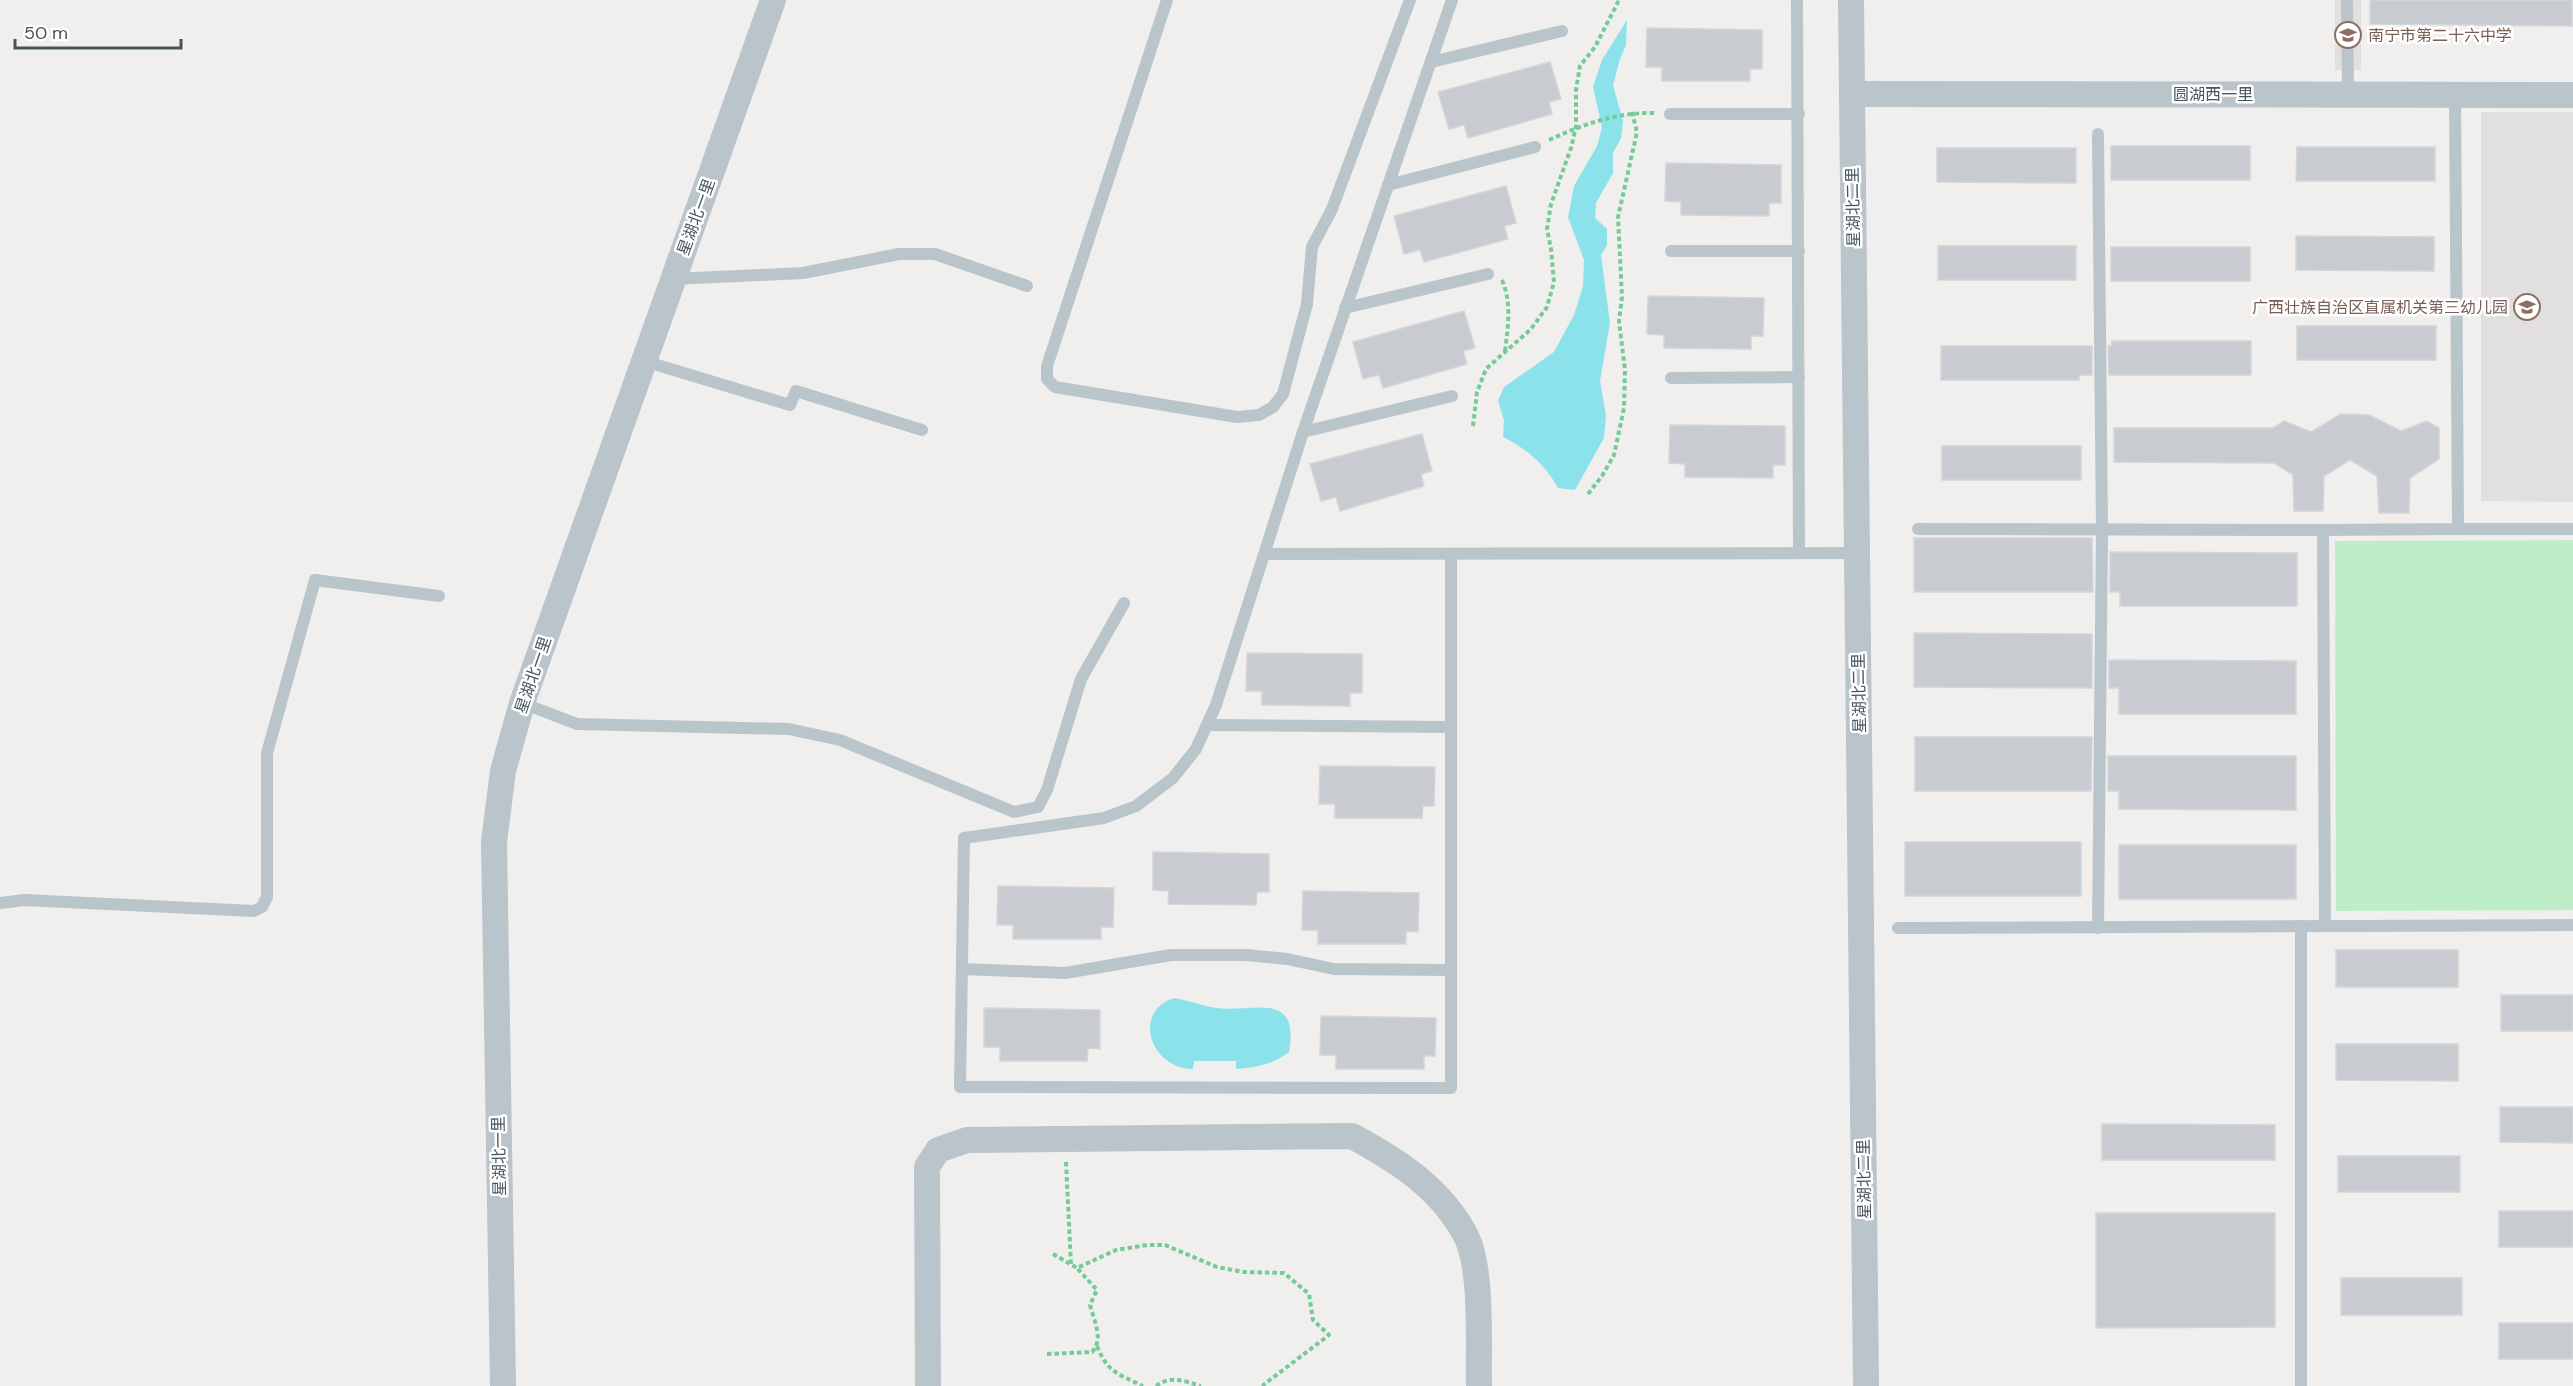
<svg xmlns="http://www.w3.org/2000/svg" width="2573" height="1386" font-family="'DM Sans','Noto Sans SC',sans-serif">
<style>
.education{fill:#e2dfe0}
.green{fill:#bdeec9}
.water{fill:#8be2ea}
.building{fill:#c8ccd1;stroke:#d2d5da;stroke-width:1.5}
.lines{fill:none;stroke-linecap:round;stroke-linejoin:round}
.path{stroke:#75cb96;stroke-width:4;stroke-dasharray:4.5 3;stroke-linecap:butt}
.lane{stroke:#bac4cb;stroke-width:12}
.street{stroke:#bac4cb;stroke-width:26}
.labels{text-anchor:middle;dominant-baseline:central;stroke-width:5;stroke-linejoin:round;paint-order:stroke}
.education-label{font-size:16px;fill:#785e54;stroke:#fff;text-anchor:start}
.street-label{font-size:16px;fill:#46545b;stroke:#fff}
</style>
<rect width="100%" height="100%" fill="#f1eeee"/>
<g class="education">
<rect x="2335" y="0" width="26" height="70"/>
<polygon points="2481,112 2573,112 2573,502 2481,501"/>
</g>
<polygon class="green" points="2573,540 2573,910 2336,911 2335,541"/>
<g class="water">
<path d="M 1627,20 L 1626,45 L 1620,59 L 1613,85 L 1623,121 L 1621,138 L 1613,153 L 1613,173 L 1596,203 L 1595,218 L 1607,229 L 1607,245 L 1601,255 L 1610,323 L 1600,381 L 1606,415 L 1604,438 L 1575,490 L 1558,488 C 1545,464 1527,449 1503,437 L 1504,420 L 1498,401 L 1504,387 L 1554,352 L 1574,315 L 1583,286 L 1584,260 L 1568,217 L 1574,186 L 1597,146 L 1602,128 L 1593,87 L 1602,60 Z"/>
<path d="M 1174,998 C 1188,1000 1202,1006 1216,1008 C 1252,1013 1300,989 1289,1052 C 1272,1065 1257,1067 1236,1069 L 1236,1061 L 1194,1061 L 1193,1069 C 1151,1069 1131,1012 1174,998 Z"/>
</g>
<g class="building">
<polygon points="2370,0 2572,0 2572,26 2370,24"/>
<polygon points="1647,28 1762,30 1762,69 1750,69 1750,81 1662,81 1662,67 1646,67"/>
<polygon points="1550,62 1561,99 1549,102 1552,114 1468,138 1464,125 1449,129 1438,92"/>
<rect x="2111" y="146" width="139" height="34"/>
<polygon points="2297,147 2435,147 2435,181 2296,181"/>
<polygon points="1937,148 2076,148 2076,183 1937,182"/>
<polygon points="1666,163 1781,165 1781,203 1769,203 1769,216 1681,215 1681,202 1665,201"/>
<polygon points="1506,186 1516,223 1504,226 1508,239 1424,262 1420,250 1404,254 1394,216"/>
<polygon points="2296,236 2434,237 2434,271 2296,270"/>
<rect x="1938" y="246" width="138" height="34"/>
<rect x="2111" y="247" width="139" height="34"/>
<polygon points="1648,296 1764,298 1763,336 1751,336 1751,349 1664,348 1664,335 1647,334"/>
<polygon points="1464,311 1475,348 1463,351 1467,364 1383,388 1379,375 1363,379 1353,342"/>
<rect x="2297" y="326" width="139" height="34"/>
<polygon points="2112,341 2251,341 2251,375 2109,375 2108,346 2112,346"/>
<polygon points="1941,346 2092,346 2092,375 2079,375 2079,380 1941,380"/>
<polygon points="2341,414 2369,415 2401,431 2427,421 2439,428 2439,459 2410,478 2409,513 2379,513 2377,476 2350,460 2324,476 2323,511 2294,511 2293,475 2274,463 2114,462 2114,428 2273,428 2284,421 2311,432"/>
<polygon points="1670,425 1785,426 1785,465 1773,465 1773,478 1685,477 1685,464 1669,463"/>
<polygon points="1422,434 1432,471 1421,474 1424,486 1340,511 1336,497 1321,501 1310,464"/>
<rect x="1942" y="446" width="139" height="34"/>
<polygon points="1914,538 2092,538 2093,592 1914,592"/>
<polygon points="2110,552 2297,553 2297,606 2120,606 2120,592 2110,592"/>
<polygon points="1914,633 2092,634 2092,688 1914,687"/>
<polygon points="1247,653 1362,654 1362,693 1350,693 1350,706 1262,705 1262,691 1246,691"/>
<polygon points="2109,660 2296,661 2296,714 2119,714 2119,688 2109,688"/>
<polygon points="1915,737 2092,737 2091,791 1915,791"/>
<polygon points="2108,756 2296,756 2296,810 2119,809 2119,791 2108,791"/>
<polygon points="1320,766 1435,767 1434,806 1423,806 1422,818 1335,818 1335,804 1319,804"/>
<rect x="1905" y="842" width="176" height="54"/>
<rect x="2119" y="845" width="177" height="54"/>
<polygon points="1153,852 1269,854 1269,892 1257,892 1256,905 1168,904 1169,891 1153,890"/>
<polygon points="998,886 1114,888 1113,927 1101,927 1101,939 1013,939 1013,925 997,925"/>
<polygon points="1303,891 1419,893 1418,932 1406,931 1406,944 1318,944 1318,930 1302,930"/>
<rect x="2336" y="950" width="122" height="37"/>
<rect x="2501" y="995" width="72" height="36"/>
<polygon points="984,1008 1100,1010 1100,1049 1088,1048 1087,1061 1000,1061 1000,1047 984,1047"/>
<polygon points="1321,1016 1436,1018 1435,1056 1424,1056 1424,1069 1336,1069 1336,1055 1320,1055"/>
<polygon points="2336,1044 2458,1044 2458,1081 2336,1080"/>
<polygon points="2500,1107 2573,1107 2573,1143 2500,1142"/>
<polygon points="2102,1124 2275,1125 2275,1160 2102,1160"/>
<rect x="2338" y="1156" width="122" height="36"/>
<rect x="2499" y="1211" width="74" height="36"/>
<polygon points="2096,1213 2275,1213 2275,1327 2096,1328"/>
<rect x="2341" y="1278" width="121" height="37"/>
<rect x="2499" y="1323" width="74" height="36"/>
</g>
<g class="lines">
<g class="path">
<path d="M 1549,140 C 1584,124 1617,112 1656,113"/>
<path d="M 1502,280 C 1512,303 1508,326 1505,351"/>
<polyline points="1473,426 1477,392 1486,369 1531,329 1547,307 1554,282 1551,249 1547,229 1551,204 1571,148 1576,127 1576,90 1580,66 1595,47 1619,0"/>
<polyline points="1588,494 1602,476 1614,455 1624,408 1625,370 1619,321 1622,297 1618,217 1637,132 1632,112"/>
<polyline points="1066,1162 1071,1265"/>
<polyline points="1053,1254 1077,1268 1116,1250 1147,1245 1165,1245 1217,1267 1243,1272 1284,1273 1309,1294 1313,1320 1329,1335 1262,1386"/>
<path d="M 1097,1346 C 1108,1373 1118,1374 1143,1386"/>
<path d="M 1047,1354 L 1092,1352 C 1104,1339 1094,1321 1090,1305 L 1097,1290 L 1077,1268"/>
<path d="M 1156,1386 C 1171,1375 1184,1381 1201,1386"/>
</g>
<g class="lane">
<polyline points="1167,0 1047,366 1047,379 1055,387 1237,417 1259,415 1273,407 1283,394 1307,304 1312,247 1332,209 1410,0"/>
<polyline points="1797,0 1799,553"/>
<polyline points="2347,0 2348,94"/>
<polyline points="1431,62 1562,31"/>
<polyline points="1670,114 1799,114"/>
<polyline points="1388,185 1535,147"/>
<polyline points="1671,251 1799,251"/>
<polyline points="673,279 803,273 899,254 935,254 1027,286"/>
<polyline points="1345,308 1488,274"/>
<polyline points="644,361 790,405 796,391 922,430"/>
<polyline points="1671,378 1799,377"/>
<polyline points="1303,432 1452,396"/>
<polyline points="1918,529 2323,530"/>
<polyline points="2458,529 2573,529"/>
<polyline points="1265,554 1857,553"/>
<polyline points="1451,554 1451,1088 960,1087 964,838 1104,818 1136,806 1173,778 1196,749 1216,705 1303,432 1452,0"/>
<polyline points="522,703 577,724 789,729 840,740 1014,812 1038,807 1047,790 1081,679 1124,603"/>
<polyline points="1207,725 1451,727"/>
<polyline points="0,903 24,900 254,911 262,907 267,897 267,753 315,580 439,596"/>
<polyline points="2325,925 2323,530 2458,529 2455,95"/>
<polyline points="2301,926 2301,1386"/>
<polyline points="1898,928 2573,925"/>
<polyline points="2098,928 2102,530 2098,134"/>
<polyline points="962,969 1065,973 1171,955 1247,955 1287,959 1334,969 1451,970"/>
</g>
<g class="street">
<polyline points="1851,0 1866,1386"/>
<polyline points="1852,94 2573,95"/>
<polyline points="503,1386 494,842 503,771 522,703 773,0"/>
<path d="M 928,1386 L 927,1167 L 938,1150 L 967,1140 L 1352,1136 C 1398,1161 1441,1188 1466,1236 C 1483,1269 1478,1348 1479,1386"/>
</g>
</g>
<defs>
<symbol id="school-ring" viewBox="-11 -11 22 22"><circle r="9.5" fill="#fff" stroke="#8d6e63" stroke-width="1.5"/><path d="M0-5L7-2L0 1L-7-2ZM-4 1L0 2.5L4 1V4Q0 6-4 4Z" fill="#8d6e63"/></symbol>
</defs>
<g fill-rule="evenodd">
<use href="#school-ring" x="2333" y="20" width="30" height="30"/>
<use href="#school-ring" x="2512" y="292" width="30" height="30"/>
</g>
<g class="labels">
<g class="education-label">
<text x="2368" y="35">南宁市第二十六中学</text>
<text x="2508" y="307" text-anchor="end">广西壮族自治区直属机关第三幼儿园</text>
</g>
<g class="street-label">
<text x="2213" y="94">圆湖西一里</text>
<text transform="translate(1853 207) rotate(-91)">星湖北二里</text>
<text transform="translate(696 217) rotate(-70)">星湖北一里</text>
<text transform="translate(533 675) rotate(-71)">星湖北一里</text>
<text transform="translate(1859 693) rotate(-91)">星湖北二里</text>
<text transform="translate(499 1156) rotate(-91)">星湖北一里</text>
<text transform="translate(1864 1179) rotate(-91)">星湖北二里</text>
</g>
</g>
<path d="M15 39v9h166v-9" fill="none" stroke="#46545b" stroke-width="3"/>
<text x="24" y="39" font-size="18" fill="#46545b" stroke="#ffffff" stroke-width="4.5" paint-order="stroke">50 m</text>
</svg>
